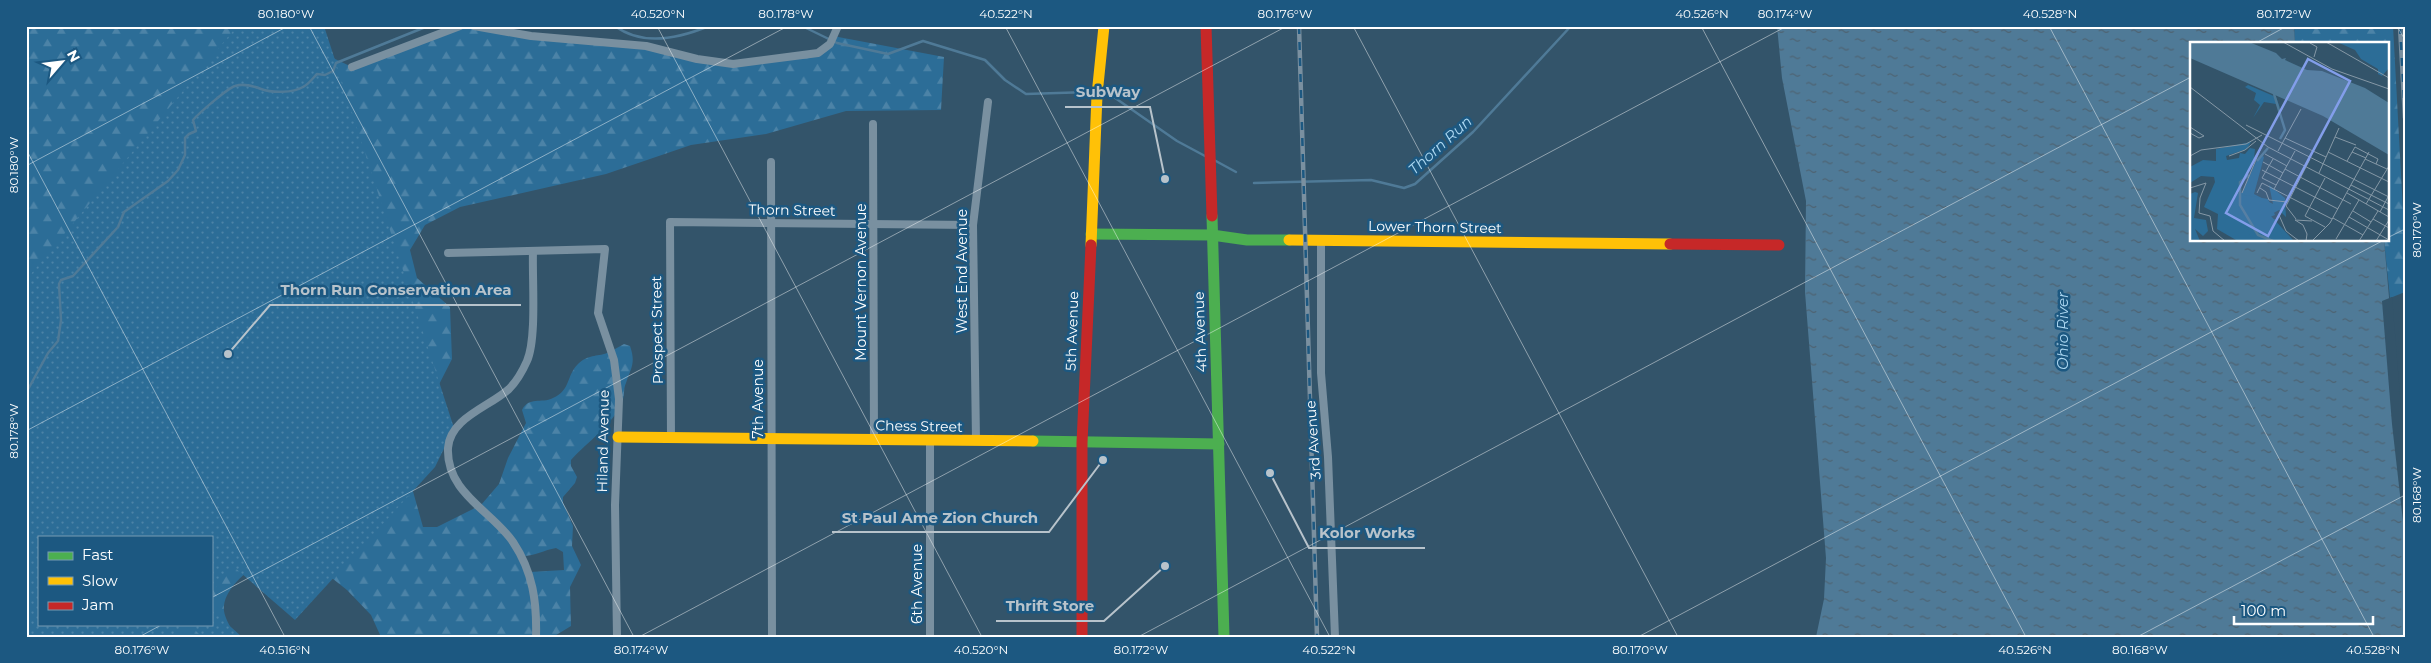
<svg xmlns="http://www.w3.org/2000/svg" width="2431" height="663" font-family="Montserrat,sans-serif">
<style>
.forest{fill:url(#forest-firs);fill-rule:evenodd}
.park{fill:url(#park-dots)}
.water{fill:url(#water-ripples)}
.pier{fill:#33546a}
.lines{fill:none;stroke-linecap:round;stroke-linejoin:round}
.stream{stroke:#4f7a97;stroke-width:2.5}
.street{stroke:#7990a0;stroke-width:8}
.fast{stroke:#4caf50;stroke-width:11}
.slow{stroke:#ffc107;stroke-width:11}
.jam{stroke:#c62828;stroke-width:11}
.rail-casing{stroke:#7a90a0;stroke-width:4.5}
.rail{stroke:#1c5881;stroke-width:2.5;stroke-dasharray:8;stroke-linecap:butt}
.ticks{fill:none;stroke:#fff;stroke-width:1;stroke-opacity:0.45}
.labels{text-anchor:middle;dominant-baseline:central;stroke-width:5;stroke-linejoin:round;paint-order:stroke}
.street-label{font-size:14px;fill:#fff;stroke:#1c5881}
.water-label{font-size:15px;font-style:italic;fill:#acd7f1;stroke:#1c5881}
.inset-river{fill:none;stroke:#4f7a97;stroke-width:2.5}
.inset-road{fill:none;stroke:#8598a6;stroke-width:1}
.view{fill:#839eea;fill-opacity:0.15;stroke:#839eea;stroke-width:2.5}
.inset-edge{fill:none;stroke:#fff;stroke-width:2.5}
.leader{fill:none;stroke:#b8c3cb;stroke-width:2}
.callout-dot{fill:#b8c3cb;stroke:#1c5881;stroke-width:2}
.callout-label{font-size:15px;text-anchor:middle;font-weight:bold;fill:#b8c3cb;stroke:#1c5881;stroke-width:5;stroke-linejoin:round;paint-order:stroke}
.neatline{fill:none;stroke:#fff;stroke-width:2}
.ticks-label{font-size:12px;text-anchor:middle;fill:#fff}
</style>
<defs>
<pattern id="forest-firs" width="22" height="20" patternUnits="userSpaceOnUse" patternTransform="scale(1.25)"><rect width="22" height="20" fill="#2c6d97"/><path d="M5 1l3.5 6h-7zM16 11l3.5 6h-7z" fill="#4c83a7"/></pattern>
<pattern id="park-dots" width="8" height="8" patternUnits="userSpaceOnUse" patternTransform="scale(1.25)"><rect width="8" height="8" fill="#2c6d97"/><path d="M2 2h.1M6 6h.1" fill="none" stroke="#4c83a7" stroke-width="1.8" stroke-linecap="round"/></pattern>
<pattern id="water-ripples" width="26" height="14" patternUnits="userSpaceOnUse" patternTransform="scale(1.25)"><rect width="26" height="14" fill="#4f7a97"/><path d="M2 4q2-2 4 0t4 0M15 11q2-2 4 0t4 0" fill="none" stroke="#4e6372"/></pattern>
</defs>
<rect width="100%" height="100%" fill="#33546a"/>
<g class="forest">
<path d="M 26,26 L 323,26 L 333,58 L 352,67 L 460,26 L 617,43 L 717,62 L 818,53 L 833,36 L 944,57 L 941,110 L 846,111 L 766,134 L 691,145 L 606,174 L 460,207 L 425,225 L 410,250 L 417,278 L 450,307 L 452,359 L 427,408 L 407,470 L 423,527 L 437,527 L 481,505 L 499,484 L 508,458 L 526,423 L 522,410 C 529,396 541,404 553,398 C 571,390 566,376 578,364 C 589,354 596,357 607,353 C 612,351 618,347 624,344 L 630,346 C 636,363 631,368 626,383 C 623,389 625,396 622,402 C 612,426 588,441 571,460 L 571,466 L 577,477 L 575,483 L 563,497 L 563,503 L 573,526 L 572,546 L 581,565 L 570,587 L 571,626 L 553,637 L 381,637 L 371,615 L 347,590 L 304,556 L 264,557 C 250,570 222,588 224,611 C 225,619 232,629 235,637 L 26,637 ZM 39,537 L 211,537 L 211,624 L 39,624 ZM 556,548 L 563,552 L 564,570 L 530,572 L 523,556 C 535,556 544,550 556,548 Z"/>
<polygon points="2294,26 2393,26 2405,248 2405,292 2390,298 2384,240 2387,240 2387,44 2295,44"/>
</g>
<g class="park">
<polygon points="237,26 324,26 454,428 435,467 295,620 234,567 211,593 211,537 39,537 39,624 184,624 173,637 26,637 26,280"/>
<polygon points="211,609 242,637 202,637 189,624 211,624"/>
</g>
<polygon class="water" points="1777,26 2294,26 2295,44 2191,44 2191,240 2384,240 2405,481 2405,637 1816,637 1824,599 1826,558 1805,292 1806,201 1782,78"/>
<polygon class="pier" points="2392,297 2405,457 2405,539 2392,424 2382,301"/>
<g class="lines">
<g class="stream">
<path d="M 615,26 C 643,47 680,38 709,26"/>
<polyline points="802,26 837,43 888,54 923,41 985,60 1005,80 1026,94 1089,92"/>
<polyline points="1108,93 1177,141 1205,156"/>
<polyline points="1214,160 1236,172"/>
<polyline points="1254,183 1371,180 1404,188 1415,184 1473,132 1571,26"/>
<path d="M 26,393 L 48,353 L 58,341 L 61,320 L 59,284 L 61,280 L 73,276 L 118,227 L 124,212 L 168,181 L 178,170 L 185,155 L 185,138 L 189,134 L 196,131 L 193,120 C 199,113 228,88 235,86 C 244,83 253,86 261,89 C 272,93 293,93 303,87 C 308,85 313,78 317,74 L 325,75 L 333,71 L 336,63 L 428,26"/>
</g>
<g class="street">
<polyline points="474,26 531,36 646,46 697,59 733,64 818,53 830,44 838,26"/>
<polyline points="352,67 460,26"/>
<polyline points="873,124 874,440"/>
<polyline points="771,162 772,637"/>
<polyline points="1321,241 1321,373 1328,457 1335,637"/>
<path d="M 533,251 C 532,279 537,338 527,361 C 523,370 516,382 509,389 C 489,407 450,418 448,448 C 446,493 492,511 513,542 C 533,572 537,602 536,637"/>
<polyline points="448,253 605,249 598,313 614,360 619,399 615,505 617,637"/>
<polyline points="671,438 670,222 973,225"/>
<polyline points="930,441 930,637"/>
<polyline points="976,441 973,225 988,102"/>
</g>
<g class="fast">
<polyline points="1212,216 1224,637"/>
<polyline points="1091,234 1212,235 1247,240 1289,240"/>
<polyline points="1033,441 1219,444"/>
</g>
<g class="slow">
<polyline points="1289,240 1670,244"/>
<polyline points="1091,245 1097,95 1104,26"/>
<polyline points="618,437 1033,441"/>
</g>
<g class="jam">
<polyline points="1206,26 1212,216"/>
<polyline points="1670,244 1779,245"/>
<polyline points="1082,637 1082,443 1091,245"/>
</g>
<defs>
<g id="rail">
<polyline points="1299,26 1317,637"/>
<polyline points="2400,26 2405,118"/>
</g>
</defs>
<use href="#rail" class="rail-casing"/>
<use href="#rail" class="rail"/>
</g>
<path class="ticks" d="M 309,26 L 634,637M 657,26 L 982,637M 1005,26 L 1330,637M 1353,26 L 1678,637M 1701,26 L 2026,637M 2049,26 L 2374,637M 2397,26 L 2405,40M 2254,44 L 2287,26M 26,149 L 285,637M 26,166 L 288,26M 2387,238 L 2405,229M 26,431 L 788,26M 211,598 L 1287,26M 139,637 L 163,624M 639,637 L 1787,26M 1138,637 L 2191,77M 1638,637 L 2384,240M 2137,637 L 2405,495"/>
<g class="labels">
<g class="street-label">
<text transform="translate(792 210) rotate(1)">Thorn Street</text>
<text transform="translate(1435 227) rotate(1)">Lower Thorn Street</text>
<text transform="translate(962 271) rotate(-90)">West End Avenue</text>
<text transform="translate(861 282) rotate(-90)">Mount Vernon Avenue</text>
<text transform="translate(657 330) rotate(-91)">Prospect Street</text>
<text transform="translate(1072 331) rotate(-88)">5th Avenue</text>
<text transform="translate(1200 332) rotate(-92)">4th Avenue</text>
<text transform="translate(758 399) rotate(-90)">7th Avenue</text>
<text transform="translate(919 426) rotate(1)">Chess Street</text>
<text transform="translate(1313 440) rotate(-94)">3rd Avenue</text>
<text transform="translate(603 441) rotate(-89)">Hiland Avenue</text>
<text transform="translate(917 584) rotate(-90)">6th Avenue</text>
</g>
<g class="water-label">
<text transform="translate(1440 145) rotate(-42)">Thorn Run</text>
<text transform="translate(2062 331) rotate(-90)">Ohio River</text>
</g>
</g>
<g transform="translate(2190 42)">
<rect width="199" height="199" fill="#33546a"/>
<path d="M 147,0 L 199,1 L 199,26 L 192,34 L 188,32 L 188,27 L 171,17 L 165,8 ZM 58,43 L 86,55 L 90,66 L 86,62 L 74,60 L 63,76 L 70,63 L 64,58 L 66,51 L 55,45 ZM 61,100 L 57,107 L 36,114 L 37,118 L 49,116 L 50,111 L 55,112 L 60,106 L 65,107 L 64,117 L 48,151 L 52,151 L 66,120 L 71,113 L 74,115 L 64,152 L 83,162 L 79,143 L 95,156 L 96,175 L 89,168 L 80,173 L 104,199 L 46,198 L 27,187 L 28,172 L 14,165 L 25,140 L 24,135 L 11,134 L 0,141 L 0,125 L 13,118 L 26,119 L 26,107 ZM 5,150 L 8,151 L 4,176 L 16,178 L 18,189 L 13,194 L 5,187 L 10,199 L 0,199 L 0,152 Z" fill="#2c6d97"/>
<path d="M 43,151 L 78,157 L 85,173 L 80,175 L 81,178 L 86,177 L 81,181 L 83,184 L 88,182 L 94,199 L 62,199 Z" fill="#2c6d97"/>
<path d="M 0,0 L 59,0 L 86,11 L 92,17 L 96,16 L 95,18 L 117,28 L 132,29 L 175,46 L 199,61 L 199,113 L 133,74 L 0,16 Z" fill="#4f7a97"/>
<path class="inset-river" d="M 84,52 L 95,88 L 90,97M 67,119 L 78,106M 59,133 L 50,140 L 50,163 L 68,193 L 83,199"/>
<path class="inset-road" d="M 93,0 L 142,27 L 199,47M 136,0 L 199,36M 120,1 L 127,5 L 124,15M 0,45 L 78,105 L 199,168M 56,83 L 199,155M 0,85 L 14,94 L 9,96 L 0,91M 145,95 L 166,103M 95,96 L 136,115M 88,109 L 111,67M 138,110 L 199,140M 162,110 L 176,116M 75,112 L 97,124M 0,114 L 11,108 L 56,102 L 72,93M 39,114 L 55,108 L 66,99M 83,117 L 72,136 L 86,143M 175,117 L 197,127M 157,119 L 165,105 L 188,117 L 186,122M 73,120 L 93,131M 95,127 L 161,162M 72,128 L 148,167M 129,131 L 149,86M 161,143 L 199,162M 0,146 L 16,141 L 10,156 L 9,171 L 20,174 L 23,189 L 35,199M 70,146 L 76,150 L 79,158 L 97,160M 84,147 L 105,109M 52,151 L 73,101M 67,151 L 72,141 L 142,177M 157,151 L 199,175M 176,162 L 199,124M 163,169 L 181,180M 190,170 L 199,153M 89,173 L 96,189 L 109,199M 159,175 L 199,198M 143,176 L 173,193M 106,177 L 96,164 L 120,117M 183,177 L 199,186M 135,185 L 115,174 L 135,136M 146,197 L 169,158M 116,199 L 117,192 L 113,183 L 105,178 L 122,179M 122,199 L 140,181 L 179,110M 169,199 L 188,169M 186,199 L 199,178"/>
<path class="view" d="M 118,17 L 160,39 L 78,194 L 36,171 Z"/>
<rect width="199" height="199" class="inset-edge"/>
</g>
<path class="leader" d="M1165 179L1150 107H1065M228 354L270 305H521M1103 460L1049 532H832M1270 473L1309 548H1425M1165 566L1104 621H996"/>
<g class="callout-dot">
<circle cx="1165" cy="179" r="5"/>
<circle cx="228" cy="354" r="5"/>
<circle cx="1103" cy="460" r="5"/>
<circle cx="1270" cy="473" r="5"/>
<circle cx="1165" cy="566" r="5"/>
</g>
<g class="callout-label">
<text x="1108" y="97">SubWay</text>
<text x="396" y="295">Thorn Run Conservation Area</text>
<text x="940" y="523">St Paul Ame Zion Church</text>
<text x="1367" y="538">Kolor Works</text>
<text x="1050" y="611">Thrift Store</text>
</g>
<rect width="2431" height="663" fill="none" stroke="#1c5881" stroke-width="55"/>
<rect x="38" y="536" width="175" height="90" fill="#1c5881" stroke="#779bb3"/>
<rect x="48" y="552" width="25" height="8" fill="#4caf50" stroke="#779bb3"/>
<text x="82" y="560" font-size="15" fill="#ffffff">Fast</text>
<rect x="48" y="577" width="25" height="8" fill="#ffc107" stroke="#779bb3"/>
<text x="82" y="586" font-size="15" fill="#ffffff">Slow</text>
<rect x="48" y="602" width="25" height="8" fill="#c62828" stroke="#779bb3"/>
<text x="82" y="610" font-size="15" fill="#ffffff">Jam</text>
<g transform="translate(62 62) rotate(62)" stroke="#1c5881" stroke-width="4" paint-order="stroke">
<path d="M0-4L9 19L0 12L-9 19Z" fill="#ffffff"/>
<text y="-8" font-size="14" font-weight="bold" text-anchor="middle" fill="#ffffff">N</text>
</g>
<path d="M2234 616v8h139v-8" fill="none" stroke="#ffffff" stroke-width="2.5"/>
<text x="2241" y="616" font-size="15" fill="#ffffff" stroke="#1c5881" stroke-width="4" paint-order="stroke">100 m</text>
<rect x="28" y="28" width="2376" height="608" class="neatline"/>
<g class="ticks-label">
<text x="286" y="18">80.180°W</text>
<text x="658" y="18">40.520°N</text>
<text x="786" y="18">80.178°W</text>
<text x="1006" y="18">40.522°N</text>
<text x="1285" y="18">80.176°W</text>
<text x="1702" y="18">40.526°N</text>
<text x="1785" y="18">80.174°W</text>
<text x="2050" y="18">40.528°N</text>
<text x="2284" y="18">80.172°W</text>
<text transform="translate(14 165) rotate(-90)" y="4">80.180°W</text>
<text transform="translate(2417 230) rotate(-90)" y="4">80.170°W</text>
<text transform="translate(14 431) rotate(-90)" y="4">80.178°W</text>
<text transform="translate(2417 495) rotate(-90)" y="4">80.168°W</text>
<text x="142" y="654">80.176°W</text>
<text x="285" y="654">40.516°N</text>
<text x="641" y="654">80.174°W</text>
<text x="981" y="654">40.520°N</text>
<text x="1141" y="654">80.172°W</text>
<text x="1329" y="654">40.522°N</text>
<text x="1640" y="654">80.170°W</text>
<text x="2025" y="654">40.526°N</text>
<text x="2140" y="654">80.168°W</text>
<text x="2373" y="654">40.528°N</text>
</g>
</svg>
